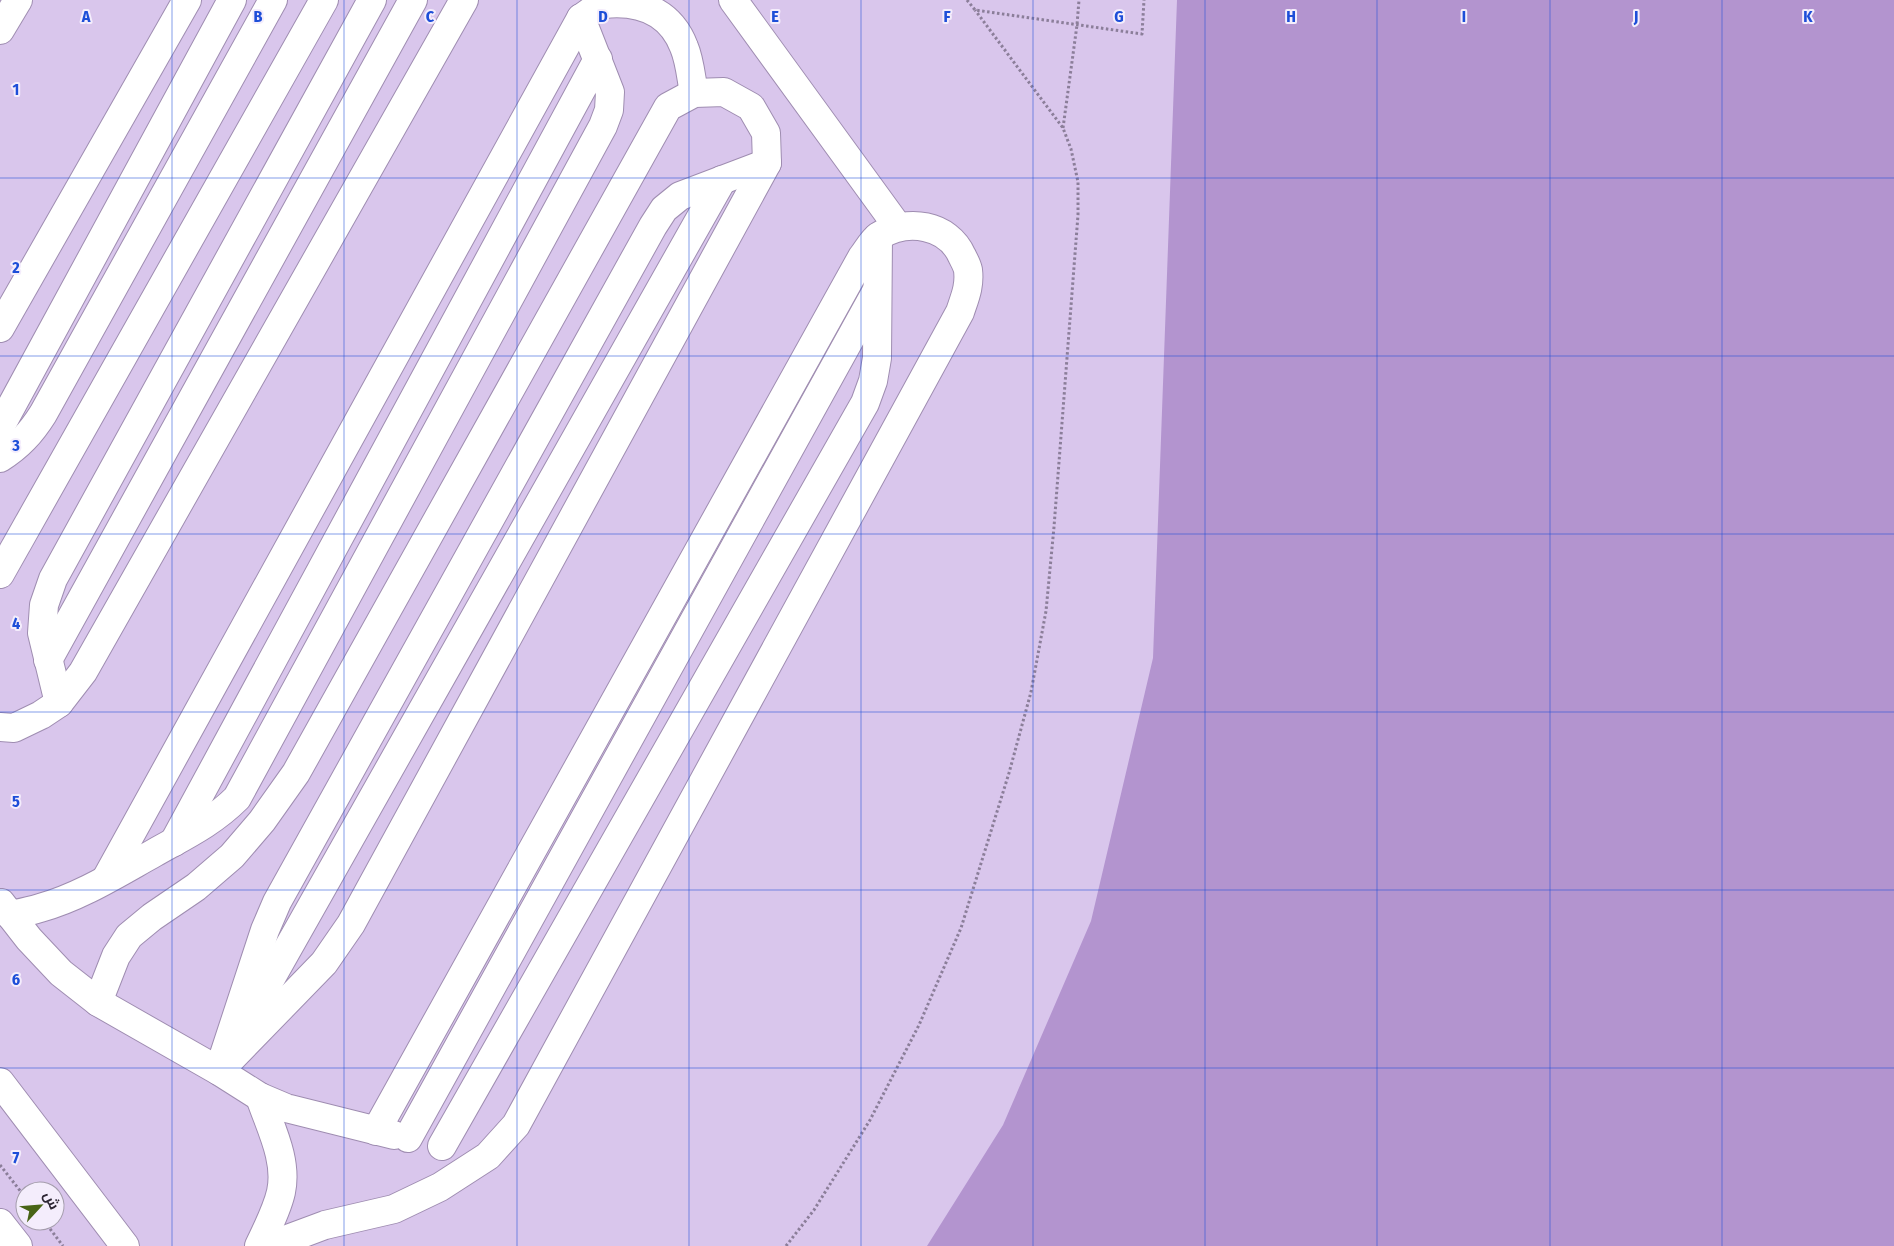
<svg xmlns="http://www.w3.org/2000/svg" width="1894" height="1246" font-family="'Fira Sans Condensed',Cairo,sans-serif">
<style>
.water{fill:#b394cf}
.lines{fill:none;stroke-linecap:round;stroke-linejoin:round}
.minor-casing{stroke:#9f8db1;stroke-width:30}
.path{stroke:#8b7e99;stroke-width:3;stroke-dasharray:2.5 2.5;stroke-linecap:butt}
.minor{stroke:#fff;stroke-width:28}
.grid{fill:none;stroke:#1d4ed8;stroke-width:1;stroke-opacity:0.55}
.grid-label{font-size:16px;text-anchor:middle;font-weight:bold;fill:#1d4ed8;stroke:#f4edfc;stroke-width:4;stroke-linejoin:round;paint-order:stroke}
</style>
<rect width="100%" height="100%" fill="#d9c6ec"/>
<polygon class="water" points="1177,0 1894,0 1894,1246 927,1246 1003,1125 1091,921 1153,658"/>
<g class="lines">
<defs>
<g id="minor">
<polyline points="733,0 898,227"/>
<polyline points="0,30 18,0"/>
<polyline points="0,328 187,0"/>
<polyline points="0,427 232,0"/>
<path d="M 0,458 C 19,446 31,433 43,414 L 273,0"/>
<polyline points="0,574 324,0"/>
<polyline points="48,660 413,0"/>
<polyline points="59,703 42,633 44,605 53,579 372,0"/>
<polyline points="0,727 14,728 41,715 59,703 83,672 464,0"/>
<polyline points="174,842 598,59"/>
<path d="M 106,879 L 581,18 C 588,14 596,6 604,4 C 642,0 671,13 684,47 C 690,61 691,78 694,93"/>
<polyline points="1,903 29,939 61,973 98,1002 219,1071 260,1097 286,1108 394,1135"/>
<path d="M 10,915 C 20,913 31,911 40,908 C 80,897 118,873 154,853 C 184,836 212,823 237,798 L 603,126 L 609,110 L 610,92 L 581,18"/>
<polyline points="98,1002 116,956 129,936 152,917 196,887 232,856 262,821 296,773 668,107 694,93 724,92 751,107 766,133 767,163 351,924 324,963 219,1071"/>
<polyline points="249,1017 722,180"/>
<polyline points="221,1064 265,930 277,902 653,226 664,209 680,196 767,163"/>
<polyline points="0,1082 125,1246"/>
<polyline points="408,1138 876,292"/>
<polyline points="442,1146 865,403 873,381 877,358 878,237"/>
<polyline points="0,1223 18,1246"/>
<path d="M 259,1246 C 267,1229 277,1210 281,1192 C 288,1160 270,1127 260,1097"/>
<path d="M 272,1246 L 290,1238 L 325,1225 L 394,1209 L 440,1187 L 488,1156 L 516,1125 L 960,312 C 965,297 970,286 968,270 C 967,265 964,260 962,256 C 948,224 907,218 879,236 C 872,241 867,251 862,257 L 376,1131"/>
</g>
</defs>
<use href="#minor" class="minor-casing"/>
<g class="path">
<polyline points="967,0 975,10 1142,34 1144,0"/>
<polyline points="1063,128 1077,25 1079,0"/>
<polyline points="0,1165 25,1197"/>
<polyline points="44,1221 63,1246"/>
<polyline points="786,1246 814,1210 870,1120 919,1025 961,928 1009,773 1031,692 1046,611 1054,527 1078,215 1078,182 1071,149 1063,128 975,10"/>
</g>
<use href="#minor" class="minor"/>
</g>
<path class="grid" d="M 172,0 L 172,1246M 344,0 L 344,1246M 517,0 L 517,1246M 689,0 L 689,1246M 861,0 L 861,1246M 1033,0 L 1033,1246M 1205,0 L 1205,1246M 1377,0 L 1377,1246M 1550,0 L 1550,1246M 1722,0 L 1722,1246M 0,178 L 1894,178M 0,356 L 1894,356M 0,534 L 1894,534M 0,712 L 1894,712M 0,890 L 1894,890M 0,1068 L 1894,1068"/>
<g class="grid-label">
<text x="86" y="22">A</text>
<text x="258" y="22">B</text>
<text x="430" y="22">C</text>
<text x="603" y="22">D</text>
<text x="775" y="22">E</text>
<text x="947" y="22">F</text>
<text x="1119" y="22">G</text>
<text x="1291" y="22">H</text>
<text x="1464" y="22">I</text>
<text x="1636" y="22">J</text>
<text x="1808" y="22">K</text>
<text x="16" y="95">1</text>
<text x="16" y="273">2</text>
<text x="16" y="451">3</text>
<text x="16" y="629">4</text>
<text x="16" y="807">5</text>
<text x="16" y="985">6</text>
<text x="16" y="1163">7</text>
</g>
<g transform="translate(40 1206) rotate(64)"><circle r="24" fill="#f4edfc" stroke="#a49dac"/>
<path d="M0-4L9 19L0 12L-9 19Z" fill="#486416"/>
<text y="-8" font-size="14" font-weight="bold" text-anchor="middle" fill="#2c2533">ش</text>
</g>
</svg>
